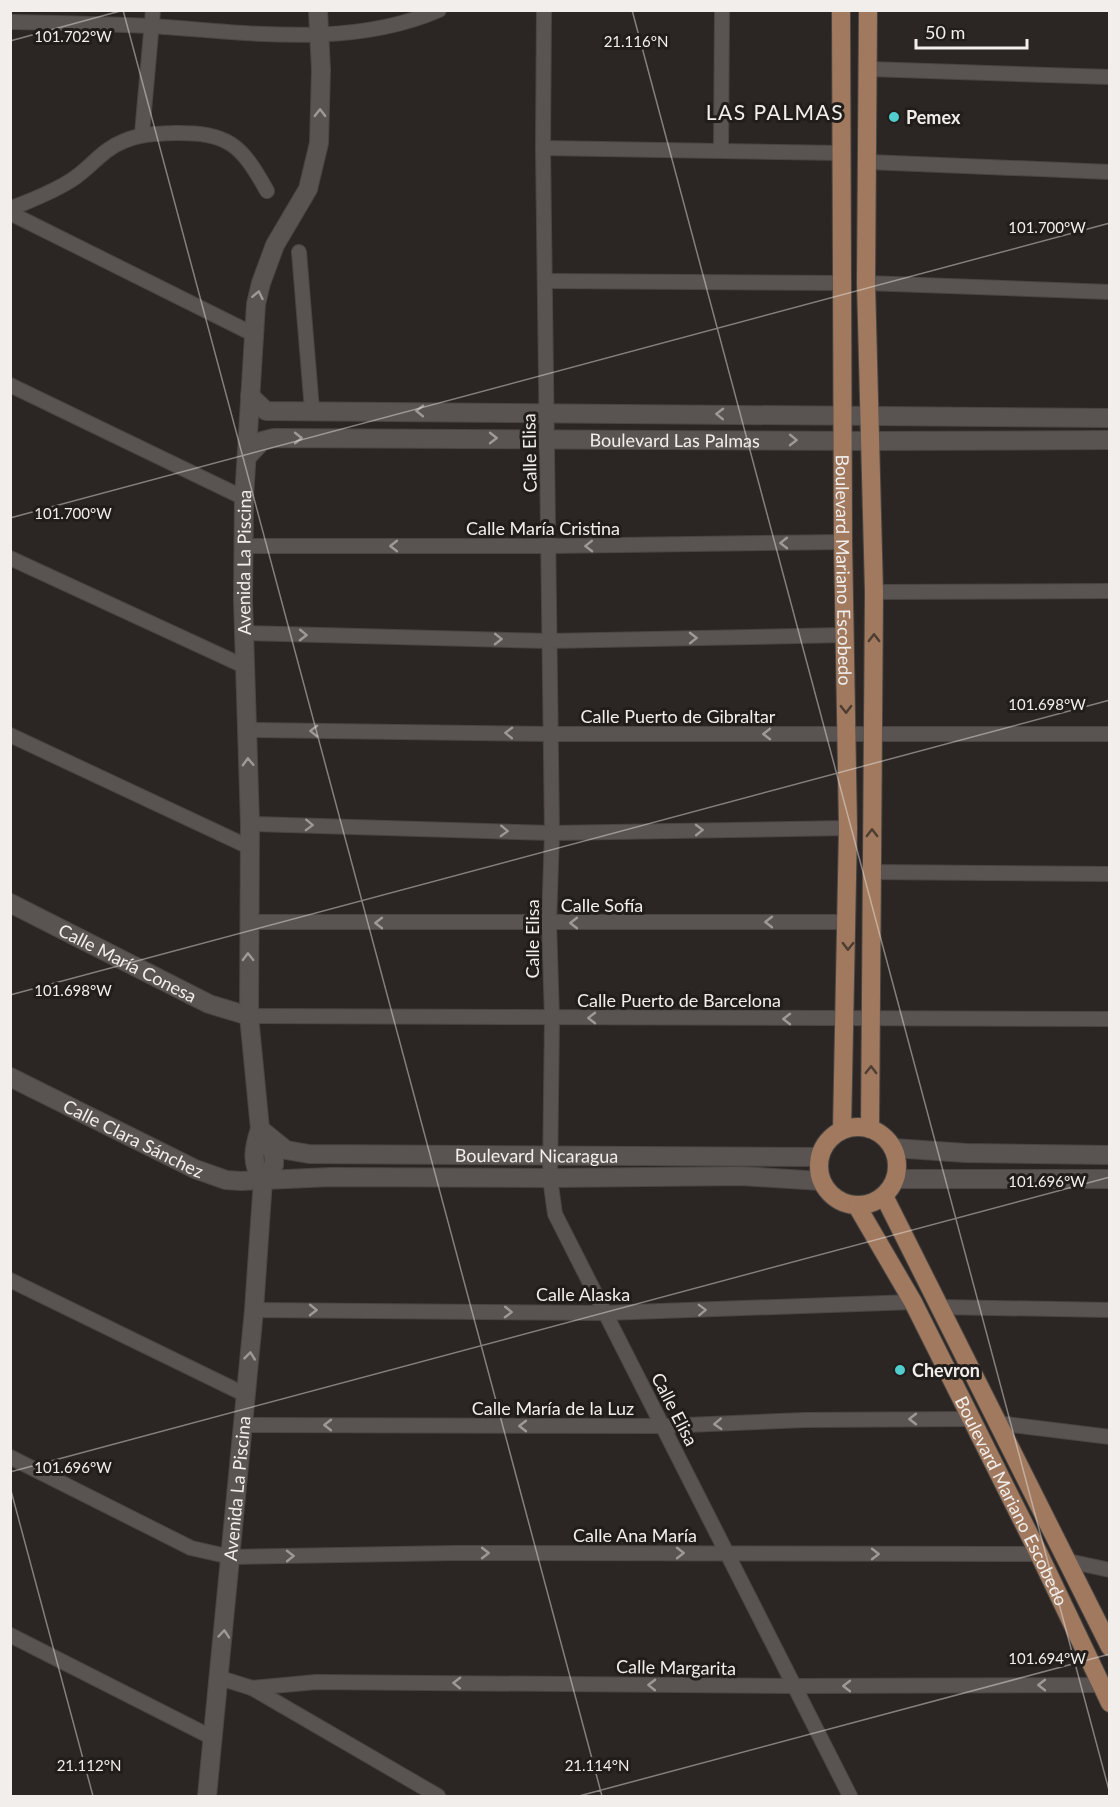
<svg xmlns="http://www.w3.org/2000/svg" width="1120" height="1807" font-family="Lato,sans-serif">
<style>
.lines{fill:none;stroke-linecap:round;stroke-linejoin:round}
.street-casing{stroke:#484543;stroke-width:16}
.secondary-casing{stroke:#484543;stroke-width:20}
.primary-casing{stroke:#484543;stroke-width:20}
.street{stroke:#595451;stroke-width:14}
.secondary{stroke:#595451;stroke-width:18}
.primary{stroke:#a0795e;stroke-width:18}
.oneway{stroke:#9d9997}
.oneway2{stroke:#4d3d32}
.ticks{fill:none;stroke:#f1eeec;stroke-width:1.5;stroke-opacity:0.45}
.poi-dot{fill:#52cdcd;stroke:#211d1a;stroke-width:2}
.labels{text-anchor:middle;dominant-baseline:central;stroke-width:6;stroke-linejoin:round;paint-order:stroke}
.poi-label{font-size:18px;font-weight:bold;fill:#f1eeec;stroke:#211d1a;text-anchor:start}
.street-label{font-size:18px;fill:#f1eeec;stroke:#211d1a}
.quarter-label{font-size:21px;letter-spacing:1.5px;fill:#f1eeec;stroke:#211d1a}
.ticks-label{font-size:15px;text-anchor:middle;fill:#f1eeec;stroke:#211d1a;stroke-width:6;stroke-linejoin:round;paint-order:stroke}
</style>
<rect width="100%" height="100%" fill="#2b2623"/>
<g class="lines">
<defs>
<g id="street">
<polyline points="544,10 543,148 552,833 549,923 552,1018 550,1178 555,1214 850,1796"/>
<path d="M 10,22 C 57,23 105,24 151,26 C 245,32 350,49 439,10"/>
<polyline points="869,69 1110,77"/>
<polyline points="142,134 153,10"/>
<polyline points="543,148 842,153"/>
<polyline points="721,151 722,10"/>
<polyline points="869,162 1110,172"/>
<path d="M 10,209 C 31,200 54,192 73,179 C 91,167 103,149 124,141 C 140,134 156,134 173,133 C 228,132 241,144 267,191"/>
<polyline points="10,213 253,334"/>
<polyline points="299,252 312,410"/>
<polyline points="546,281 843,283"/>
<polyline points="866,283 1110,292"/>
<polyline points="10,385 244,498"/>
<polyline points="243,546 549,546 843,542"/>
<polyline points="10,558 246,667"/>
<polyline points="874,592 1110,591"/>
<polyline points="245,633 550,641 844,635"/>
<polyline points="247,730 551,734 1110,734"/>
<polyline points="10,735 249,847"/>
<polyline points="250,824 552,833 848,828"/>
<polyline points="872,872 1110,874"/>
<polyline points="248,922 848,922"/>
<polyline points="249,1016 1110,1019"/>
<polyline points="10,1280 246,1395"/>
<polyline points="939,1307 1110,1310"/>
<polyline points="254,1310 605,1313 913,1302"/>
<polyline points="997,1423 1110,1437"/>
<polyline points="243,1425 663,1426 805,1420 971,1419"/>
<polyline points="10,1457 191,1548 231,1557 454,1553 1039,1554"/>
<polyline points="1068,1561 1110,1570"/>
<polyline points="10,1635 213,1738"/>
<polyline points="220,1678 252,1688 438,1796"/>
<polyline points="252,1688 316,1682 792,1686 1100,1685"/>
</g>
<g id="secondary">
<polyline points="250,396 266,411 1110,418"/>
<path id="s1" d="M 247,457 L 262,441 L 274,438 L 869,441 L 1110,440"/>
<path id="s2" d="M 10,903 L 209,1004 L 249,1016"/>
<path id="s3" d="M 10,1077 L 195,1169 L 226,1180 L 241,1181 L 331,1177 L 550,1178 L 742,1176 L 821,1181"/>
<polyline points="893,1148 966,1153 1110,1155"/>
<polyline points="895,1179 1110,1179"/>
<path id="s4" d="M 263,1180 C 250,1164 254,1147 260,1129 L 286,1150 L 309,1154 L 820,1157"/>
<path id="s5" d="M 207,1796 L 254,1310 L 263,1180 L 274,1165 L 274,1155 L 260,1129 L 249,1016 L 250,824 L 243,600 L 244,498 L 256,304 L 261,283 L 275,245 L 308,189 L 319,143 L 321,70 L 318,10"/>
</g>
<g id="primary">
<path id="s6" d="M 841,10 L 843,542 L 848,828 L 842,1130"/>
<polyline points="868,10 866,283 874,592 870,1129"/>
<circle cx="858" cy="1166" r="39"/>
<polyline points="884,1196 1110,1647"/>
<path id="s7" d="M 857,1206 L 913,1302 L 1039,1554 L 1110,1703"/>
</g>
</defs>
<use href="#street" class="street-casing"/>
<use href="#secondary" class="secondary-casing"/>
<use href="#primary" class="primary-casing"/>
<use href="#street" class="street"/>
<use href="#secondary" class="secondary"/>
<use href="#primary" class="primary"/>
</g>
<defs><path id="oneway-chevron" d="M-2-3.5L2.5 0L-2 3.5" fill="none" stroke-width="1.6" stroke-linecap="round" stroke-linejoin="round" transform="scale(1.5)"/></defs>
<g class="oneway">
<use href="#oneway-chevron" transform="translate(320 113) rotate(-89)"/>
<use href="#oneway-chevron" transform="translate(258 295) rotate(-78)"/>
<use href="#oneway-chevron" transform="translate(420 411) rotate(-179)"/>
<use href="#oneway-chevron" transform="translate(720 414) rotate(-179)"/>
<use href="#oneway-chevron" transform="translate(298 438)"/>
<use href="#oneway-chevron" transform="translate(493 438)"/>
<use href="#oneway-chevron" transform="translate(793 440) rotate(1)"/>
<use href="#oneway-chevron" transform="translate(784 543) rotate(179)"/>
<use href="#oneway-chevron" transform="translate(394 546) rotate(-180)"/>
<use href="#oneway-chevron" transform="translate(589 546) rotate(179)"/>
<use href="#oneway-chevron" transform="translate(303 635) rotate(1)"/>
<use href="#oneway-chevron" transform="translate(693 638) rotate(-1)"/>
<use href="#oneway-chevron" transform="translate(498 639) rotate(1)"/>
<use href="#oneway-chevron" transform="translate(314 731) rotate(-179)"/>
<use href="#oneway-chevron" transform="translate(509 733) rotate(-179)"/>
<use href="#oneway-chevron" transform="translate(767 734) rotate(-180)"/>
<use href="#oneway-chevron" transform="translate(248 762) rotate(-92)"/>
<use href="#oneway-chevron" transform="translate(309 825) rotate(2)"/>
<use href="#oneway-chevron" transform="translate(699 830) rotate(-1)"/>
<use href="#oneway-chevron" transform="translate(504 831) rotate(2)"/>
<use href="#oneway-chevron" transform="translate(769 922) rotate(180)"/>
<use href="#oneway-chevron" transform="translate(379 923) rotate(-180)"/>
<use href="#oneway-chevron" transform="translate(574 923) rotate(180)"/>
<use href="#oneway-chevron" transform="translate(248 957) rotate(-91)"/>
<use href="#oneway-chevron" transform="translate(592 1018) rotate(-180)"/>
<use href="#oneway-chevron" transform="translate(787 1019) rotate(-180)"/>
<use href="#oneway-chevron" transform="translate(313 1310) rotate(1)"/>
<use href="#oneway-chevron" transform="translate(702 1310) rotate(-2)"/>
<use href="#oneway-chevron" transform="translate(508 1312) rotate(1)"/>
<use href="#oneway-chevron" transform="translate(250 1356) rotate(-84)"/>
<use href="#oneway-chevron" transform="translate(913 1419) rotate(180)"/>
<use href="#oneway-chevron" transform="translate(718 1424) rotate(177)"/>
<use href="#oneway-chevron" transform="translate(328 1425) rotate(-180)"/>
<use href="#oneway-chevron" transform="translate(523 1426) rotate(-180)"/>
<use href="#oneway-chevron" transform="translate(485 1553)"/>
<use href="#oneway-chevron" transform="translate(680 1553)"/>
<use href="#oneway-chevron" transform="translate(875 1554)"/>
<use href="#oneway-chevron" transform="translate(290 1556) rotate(-1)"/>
<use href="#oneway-chevron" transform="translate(224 1634) rotate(-85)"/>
<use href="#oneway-chevron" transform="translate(457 1683) rotate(-179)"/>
<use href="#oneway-chevron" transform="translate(652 1685) rotate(-179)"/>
<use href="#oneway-chevron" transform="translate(1042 1685) rotate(180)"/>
<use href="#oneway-chevron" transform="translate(847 1686) rotate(180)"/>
</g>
<g class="oneway2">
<use href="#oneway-chevron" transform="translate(874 638) rotate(-90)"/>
<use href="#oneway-chevron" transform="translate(846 709) rotate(89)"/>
<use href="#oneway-chevron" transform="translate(872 833) rotate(-90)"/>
<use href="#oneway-chevron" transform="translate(848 946) rotate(91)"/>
<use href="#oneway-chevron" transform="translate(871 1070) rotate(-89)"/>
</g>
<path class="ticks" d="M 123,10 L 602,1796M 632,10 L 1110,1794M 10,41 L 124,10M 10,518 L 1110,223M 10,995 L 1110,700M 10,1472 L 1110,1177M 10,1487 L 93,1796M 579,1796 L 1110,1654"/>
<g class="poi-dot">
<circle cx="894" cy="117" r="6"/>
<circle cx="900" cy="1370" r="6"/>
</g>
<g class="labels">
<g class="poi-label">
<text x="906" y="117">Pemex</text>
<text x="912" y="1370">Chevron</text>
</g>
<g class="street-label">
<text stroke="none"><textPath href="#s1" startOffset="435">Boulevard Las Palmas</textPath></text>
<text transform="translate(529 453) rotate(-91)">Calle Elisa</text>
<text x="543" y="528">Calle María Cristina</text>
<text stroke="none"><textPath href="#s5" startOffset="1244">Avenida La Piscina</textPath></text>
<text stroke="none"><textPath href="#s6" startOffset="560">Boulevard Mariano Escobedo</textPath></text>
<text x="678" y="716">Calle Puerto de Gibraltar</text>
<text x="602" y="905">Calle Sofía</text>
<text transform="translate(532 939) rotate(-90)">Calle Elisa</text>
<text stroke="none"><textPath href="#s2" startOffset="132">Calle María Conesa</textPath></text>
<text x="679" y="1000">Calle Puerto de Barcelona</text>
<text stroke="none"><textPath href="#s3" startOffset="138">Calle Clara Sánchez</textPath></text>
<text stroke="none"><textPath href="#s4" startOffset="338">Boulevard Nicaragua</textPath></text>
<text x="583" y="1294">Calle Alaska</text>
<text x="553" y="1408">Calle María de la Luz</text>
<text transform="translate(675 1409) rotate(63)">Calle Elisa</text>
<text stroke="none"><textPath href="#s5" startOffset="309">Avenida La Piscina</textPath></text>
<text stroke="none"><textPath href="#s7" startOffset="333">Boulevard Mariano Escobedo</textPath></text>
<text x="635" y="1535">Calle Ana María</text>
<text transform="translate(676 1667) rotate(1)">Calle Margarita</text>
</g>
<g class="quarter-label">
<text x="775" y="111">LAS PALMAS</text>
</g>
</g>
<g class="ticks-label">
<text x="73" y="42">101.702°W</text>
<text x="636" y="47">21.116°N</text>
<text x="1047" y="233">101.700°W</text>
<text x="73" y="519">101.700°W</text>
<text x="1047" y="710">101.698°W</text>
<text x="73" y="996">101.698°W</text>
<text x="1047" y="1187">101.696°W</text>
<text x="73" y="1473">101.696°W</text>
<text x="1047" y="1664">101.694°W</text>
<text x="89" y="1771">21.112°N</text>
<text x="597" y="1771">21.114°N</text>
</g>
<rect width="1120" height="1807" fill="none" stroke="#f1eeec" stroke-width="24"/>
<path d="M916 39v9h111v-9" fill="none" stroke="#f1eeec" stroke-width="3"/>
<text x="925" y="39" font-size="18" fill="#f1eeec" stroke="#211d1a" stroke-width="4.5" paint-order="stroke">50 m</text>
</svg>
